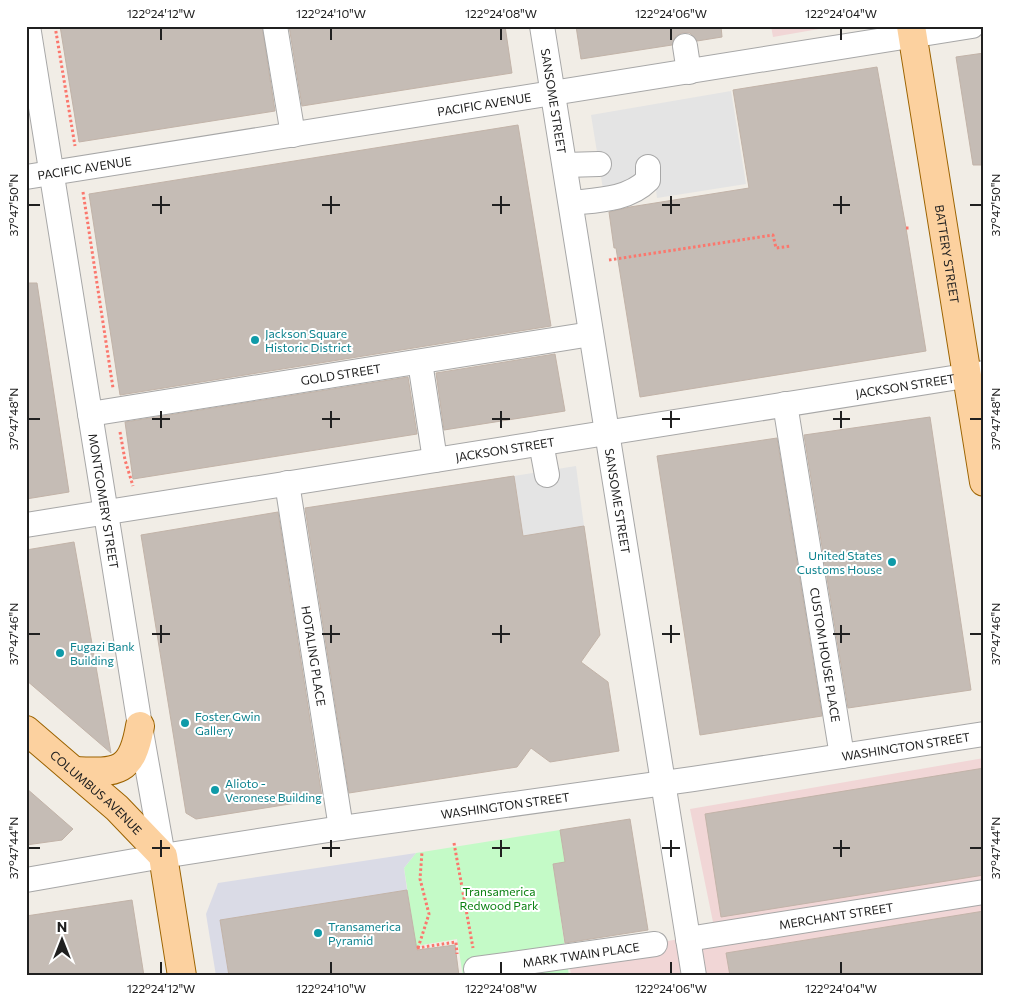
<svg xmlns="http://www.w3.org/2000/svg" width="1010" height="1002" font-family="Commissioner,sans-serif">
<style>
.commercial{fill:#f1d6d6}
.park{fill:#c4fac7}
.parking{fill:#e4e4e4}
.plaza{fill:#dadbe6}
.building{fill:#c5bcb5;stroke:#c2b3a8}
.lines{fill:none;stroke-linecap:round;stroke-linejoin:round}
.minor-casing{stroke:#a7a7a7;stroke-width:26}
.major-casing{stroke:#9c6300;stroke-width:30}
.path{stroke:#fb776d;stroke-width:3;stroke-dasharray:2.5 2.5;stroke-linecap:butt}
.minor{stroke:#fff;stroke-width:24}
.major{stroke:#fcd19f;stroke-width:28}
.ticks{fill:none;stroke:#202020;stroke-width:2}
.culture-dot{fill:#0f9aa8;stroke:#fff;stroke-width:2}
.labels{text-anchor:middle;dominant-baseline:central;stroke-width:4;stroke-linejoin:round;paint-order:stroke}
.street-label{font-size:12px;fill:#202020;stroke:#fff}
.culture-label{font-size:12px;fill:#0d838f;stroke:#fff;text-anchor:start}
.park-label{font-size:12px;fill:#0b8111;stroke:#fff}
.neatline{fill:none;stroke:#202020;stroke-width:2}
.ticks-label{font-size:12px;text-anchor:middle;fill:#202020}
</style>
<rect width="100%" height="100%" fill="#f1ede6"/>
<g class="commercial">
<polygon points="771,26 836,26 773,37"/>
<polygon points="984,758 984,976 571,976 569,960 715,932 690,809"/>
</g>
<polygon class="park" points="560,830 565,862 553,864 569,976 463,976 457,939 416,946 404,868 416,853"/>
<g class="parking">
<polygon points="731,91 746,184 657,198 653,166 635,169 636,175 633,181 603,189 591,115"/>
<polygon points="576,466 584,526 523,536 514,476"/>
</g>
<polygon class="plaza" points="416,853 404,868 407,890 220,920 229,976 216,976 206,914 218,883"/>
<g class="building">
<polygon points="60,26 262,26 275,111 79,142"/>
<polygon points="289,26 505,26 512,73 302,106"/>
<polygon points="576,26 721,26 722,37 697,41 690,33 682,33 676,36 672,45 581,59"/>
<polygon points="984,53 984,165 973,165 956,57"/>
<polygon points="877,67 906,228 926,351 640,397 616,248 614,248 609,212 630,207 749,188 733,90"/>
<polygon points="518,125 551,326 120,395 89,194"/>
<polygon points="26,283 37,283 69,492 26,499"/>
<polygon points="555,354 565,411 444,430 436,373"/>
<polygon points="408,377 417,434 133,479 125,422"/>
<polygon points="930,417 971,690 848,708 804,435"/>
<polygon points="777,438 822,716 700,735 657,456"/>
<polygon points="514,476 523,536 584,526 600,635 581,662 608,682 619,751 550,762 531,748 517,767 349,793 305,508"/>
<polygon points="278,512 322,797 321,799 196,819 186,813 141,535"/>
<polygon points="74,542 87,615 111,753 26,680 26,550"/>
<polygon points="984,768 984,875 721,917 705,814"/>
<polygon points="26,788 73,829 62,840 26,845"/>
<polygon points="630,819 648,930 565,943 553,864 565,862 560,830"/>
<polygon points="407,890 417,950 455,945 459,976 229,976 220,920"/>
<polygon points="132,900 144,976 26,976 26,916"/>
<polygon points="984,911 984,976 730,976 726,953"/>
</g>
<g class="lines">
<defs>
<g id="minor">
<path id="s1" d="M 28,26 L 140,726 L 163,856"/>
<polyline points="275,26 293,135"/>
<path id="s2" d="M 542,26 L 694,976"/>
<polyline points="685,46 689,72"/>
<polyline points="565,165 599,164"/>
<path id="s3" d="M 26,177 L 972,26"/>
<path d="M 571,203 C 598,200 628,200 648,180 L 648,167"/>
<polyline points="420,362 435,460"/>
<path id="s4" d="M 785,404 L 842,756"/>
<path id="s5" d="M 90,414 L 591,334"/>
<polyline points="541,443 547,475"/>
<path id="s6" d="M 287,483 L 341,828"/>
<path id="s7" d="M 26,525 L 984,373"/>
<path id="s8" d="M 26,880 L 163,856 L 341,828 L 693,779 L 984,734"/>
<path id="s9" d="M 688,939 L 984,892"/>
<path id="s10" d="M 476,969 L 655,944"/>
</g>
<g id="major">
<path id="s11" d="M 911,26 L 984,482"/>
<path id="s12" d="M 26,730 L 117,808 L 163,856 L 182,976"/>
<path d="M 74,771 C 118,773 132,773 140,726"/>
</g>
</defs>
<use href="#minor" class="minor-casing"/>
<use href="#major" class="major-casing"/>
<g class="path">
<polyline points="55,26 75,146"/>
<polyline points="83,192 113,388"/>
<polyline points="906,228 909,228"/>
<polyline points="609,260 773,235 776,248 791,246"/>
<polyline points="120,432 125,460 133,486"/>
<polyline points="454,843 473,948"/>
<polyline points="417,948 456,942 457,954"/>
<polyline points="418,948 429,914 420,879 422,852"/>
</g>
<use href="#minor" class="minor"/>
<use href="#major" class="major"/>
</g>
<path class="ticks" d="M 161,28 L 161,40M 331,28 L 331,40M 501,28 L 501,40M 671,28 L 671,40M 841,28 L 841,40M 161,196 L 161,214M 331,196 L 331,214M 501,196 L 501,214M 671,196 L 671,214M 841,196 L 841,214M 28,205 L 40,205M 152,205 L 170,205M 322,205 L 340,205M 492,205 L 510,205M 662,205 L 680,205M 833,205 L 850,205M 970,205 L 982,205M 161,411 L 161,428M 331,411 L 331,428M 501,411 L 501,428M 671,411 L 671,428M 841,411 L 841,428M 28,419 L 40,419M 152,419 L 170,419M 322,419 L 340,419M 492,419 L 510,419M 662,419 L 680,419M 833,419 L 850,419M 970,419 L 982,419M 161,625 L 161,643M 331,625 L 331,643M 501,625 L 501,643M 671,625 L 671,643M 841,625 L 841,643M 28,634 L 40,634M 152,634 L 170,634M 322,634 L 340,634M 492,634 L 510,634M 662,634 L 680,634M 833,634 L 850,634M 970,634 L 982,634M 161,840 L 161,857M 331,840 L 331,857M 501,840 L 501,857M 671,840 L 671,857M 841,840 L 841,857M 28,848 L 40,848M 152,848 L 170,848M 322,848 L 340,848M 492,848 L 510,848M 662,848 L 680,848M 833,848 L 850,848M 970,848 L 982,848M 161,962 L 161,974M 331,962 L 331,974M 501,962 L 501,974M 671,962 L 671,974M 841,962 L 841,974"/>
<g class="culture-dot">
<circle cx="255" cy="340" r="5"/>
<circle cx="892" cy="562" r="5"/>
<circle cx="60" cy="653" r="5"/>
<circle cx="185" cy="723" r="5"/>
<circle cx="215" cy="790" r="5"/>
<circle cx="318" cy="933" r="5"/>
</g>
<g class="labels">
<g class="street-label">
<text stroke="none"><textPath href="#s2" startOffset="76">SANSOME STREET</textPath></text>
<text stroke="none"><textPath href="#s3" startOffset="464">PACIFIC AVENUE</textPath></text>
<text stroke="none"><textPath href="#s3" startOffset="59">PACIFIC AVENUE</textPath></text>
<text stroke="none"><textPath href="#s11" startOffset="231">BATTERY STREET</textPath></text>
<text stroke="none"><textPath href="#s5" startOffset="254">GOLD STREET</textPath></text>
<text stroke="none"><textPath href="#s7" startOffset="890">JACKSON STREET</textPath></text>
<text stroke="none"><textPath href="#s7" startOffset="485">JACKSON STREET</textPath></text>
<text stroke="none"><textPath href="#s1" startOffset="481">MONTGOMERY STREET</textPath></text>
<text stroke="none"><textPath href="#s2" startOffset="481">SANSOME STREET</textPath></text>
<text stroke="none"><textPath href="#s4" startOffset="254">CUSTOM HOUSE PLACE</textPath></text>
<text stroke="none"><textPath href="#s6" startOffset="175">HOTALING PLACE</textPath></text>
<text stroke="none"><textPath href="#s8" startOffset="890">WASHINGTON STREET</textPath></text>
<text stroke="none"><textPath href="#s12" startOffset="94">COLUMBUS AVENUE</textPath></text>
<text stroke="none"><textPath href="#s8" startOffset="485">WASHINGTON STREET</textPath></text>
<text stroke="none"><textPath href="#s9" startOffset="150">MERCHANT STREET</textPath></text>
<text stroke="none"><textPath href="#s10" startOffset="106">MARK TWAIN PLACE</textPath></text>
</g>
<g class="culture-label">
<text x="265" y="333">Jackson Square<tspan x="265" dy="14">Historic District</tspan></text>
<text x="882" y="555" text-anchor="end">United States<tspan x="882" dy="14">Customs House</tspan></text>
<text x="70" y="646">Fugazi Bank<tspan x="70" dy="14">Building</tspan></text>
<text x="195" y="716">Foster Gwin<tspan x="195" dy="14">Gallery</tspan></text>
<text x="225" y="783">Alioto -<tspan x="225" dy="14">Veronese Building</tspan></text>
<text x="328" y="926">Transamerica<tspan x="328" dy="14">Pyramid</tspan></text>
</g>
<g class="park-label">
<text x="499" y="891">Transamerica<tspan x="499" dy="14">Redwood Park</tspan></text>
</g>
</g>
<rect width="1010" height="1002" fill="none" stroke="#ffffff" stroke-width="55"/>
<g transform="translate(62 940)" stroke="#ffffff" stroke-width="4" paint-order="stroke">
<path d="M0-4L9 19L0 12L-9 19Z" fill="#202020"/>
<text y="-8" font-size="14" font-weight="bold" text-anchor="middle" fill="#202020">N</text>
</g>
<rect x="28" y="28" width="954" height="946" class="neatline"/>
<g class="ticks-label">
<text x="161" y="18">122°24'12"W</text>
<text x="331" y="18">122°24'10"W</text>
<text x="501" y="18">122°24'08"W</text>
<text x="671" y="18">122°24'06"W</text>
<text x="841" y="18">122°24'04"W</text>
<text transform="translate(14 205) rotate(-90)" y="4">37°47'50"N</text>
<text transform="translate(996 205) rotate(-90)" y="4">37°47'50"N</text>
<text transform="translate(14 419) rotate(-90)" y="4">37°47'48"N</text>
<text transform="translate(996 419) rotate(-90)" y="4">37°47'48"N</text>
<text transform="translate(14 634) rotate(-90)" y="4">37°47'46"N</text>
<text transform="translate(996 634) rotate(-90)" y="4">37°47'46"N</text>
<text transform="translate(14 848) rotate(-90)" y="4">37°47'44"N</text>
<text transform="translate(996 848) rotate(-90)" y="4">37°47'44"N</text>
<text x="161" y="993">122°24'12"W</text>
<text x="331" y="993">122°24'10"W</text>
<text x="501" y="993">122°24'08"W</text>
<text x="671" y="993">122°24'06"W</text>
<text x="841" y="993">122°24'04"W</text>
</g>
</svg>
